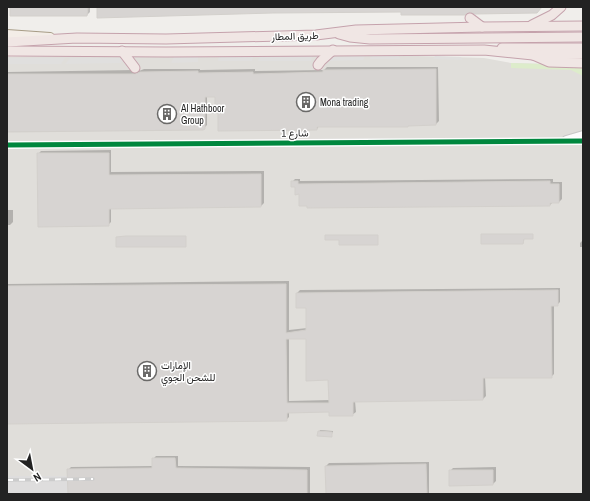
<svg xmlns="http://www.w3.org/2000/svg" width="590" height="501" font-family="'Archivo Narrow',Vazirmatn,sans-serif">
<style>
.airport{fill:#e0deda}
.grass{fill:#ddeccb}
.parking{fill:#e0dfde}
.pier{fill:#dedddd}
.shadow{fill:#0003;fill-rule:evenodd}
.building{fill:#d7d4d2;stroke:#d3d0cc;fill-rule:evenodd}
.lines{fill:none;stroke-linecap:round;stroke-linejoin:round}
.minor-casing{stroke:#c9c8c7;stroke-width:8}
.primary-casing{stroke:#a79c86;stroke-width:10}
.trunk-casing{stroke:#c5a2ac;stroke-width:11}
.minor{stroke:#fdfcfc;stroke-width:5.5}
.primary{stroke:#f3ede7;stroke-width:8}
.trunk{stroke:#f0e6e4;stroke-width:9}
.rail-casing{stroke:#ccc;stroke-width:3.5}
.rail{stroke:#fff;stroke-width:2;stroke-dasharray:6;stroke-linecap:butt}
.cycleway-casing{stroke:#fff;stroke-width:8}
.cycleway{stroke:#00873e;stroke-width:5}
.labels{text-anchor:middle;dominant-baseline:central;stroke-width:3;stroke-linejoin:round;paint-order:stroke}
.street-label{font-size:10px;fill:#222;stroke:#fff}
.poi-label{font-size:10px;fill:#222;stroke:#fff;text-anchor:start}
</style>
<rect width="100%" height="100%" fill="#f0eeeb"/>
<polygon class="airport" points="320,53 484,58 511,63 583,65 583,494 7,494 7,57"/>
<polygon class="grass" points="511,63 576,65 583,69 583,76 571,70 511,68"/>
<g class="parking">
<polygon points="219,56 253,56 252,61 218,61"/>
<polygon points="260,56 312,56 311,61 258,61"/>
<polygon points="365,56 363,60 330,61 333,57"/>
<polygon points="371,56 399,56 400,59 370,59"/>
<polygon points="435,56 461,57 462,60 433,59"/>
<polygon points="174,57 198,57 198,62 171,63"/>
<polygon points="7,58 65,58 61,64 7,64"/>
<polygon points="70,58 124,58 121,63 65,64"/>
</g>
<rect class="pier" x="7" y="476" width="86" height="18"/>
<g class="shadow">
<polygon points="11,7 90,7 90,12 87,15"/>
<polygon points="327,67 438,67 439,121 436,124 410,125 408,126 319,126 317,129 219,107 216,96 207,96 207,125 204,128 7,132 7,72 135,70 139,71 144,69 200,69 200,70 255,69 255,71 324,70"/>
<polygon points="111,150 111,172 264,171 264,203 261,206 111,208 111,222 108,225 38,154 41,151"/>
<polygon points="295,179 300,179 300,181 553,179 553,182 562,182 562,199 559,202 553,202 550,205 300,193 292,182"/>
<polygon points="7,210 13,210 13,222 10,225 7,225"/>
<polygon points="482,234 533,234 533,238 524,238 523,244 482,243"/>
<polygon points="582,241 583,247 580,247 580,243"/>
<path d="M 289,281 L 289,330 L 307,328 L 307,307 L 297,293 L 300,290 L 560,288 L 560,302 L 557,305 L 554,305 L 554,374 L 551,377 L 485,377 L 486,396 L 483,399 L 355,401 L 356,412 L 352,415 L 330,411 L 289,412 L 289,417 L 286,420 L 7,423 L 7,284 ZM 289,338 L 307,338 L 329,379 L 330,400 L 289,401 Z"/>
<polygon points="320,430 333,431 332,434 331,436 319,432"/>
<polygon points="156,456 178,456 178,466 310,467 310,494 69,494 68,470 71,467 153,466 153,459"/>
<polygon points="429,462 429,494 327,494 326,466 329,463"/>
<polygon points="496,467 496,481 493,484 450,471 453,468"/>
</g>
<g class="building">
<polygon points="10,7 88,7 87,16 10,16"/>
<polygon points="97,7 542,7 537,13 475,14 470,12 465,15 401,15 401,12 273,13 97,18"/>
<polygon points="436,69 436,125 408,126 408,127 317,127 317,130 218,131 218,108 215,109 215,97 205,97 205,129 203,130 7,132 7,74 135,74 140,72 198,71 198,73 253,72 253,74 323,72 323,70"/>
<polygon points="37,153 109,153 109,175 261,174 261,207 109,209 109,226 38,227"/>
<polygon points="291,181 298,181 298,184 550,181 550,184 559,184 559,203 550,203 550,206 307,208 307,206 299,206 299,194 295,195 295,187 291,187"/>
<polygon points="481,234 533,234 533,239 524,239 523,244 481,244"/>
<polygon points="325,235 378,235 378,245 339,245 339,240 325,240"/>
<polygon points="126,236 186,236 186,247 116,247 116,237"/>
<path d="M 286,284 L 286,333 L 306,330 L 306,308 L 296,308 L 296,293 L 558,290 L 558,306 L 551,306 L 552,378 L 483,378 L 483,400 L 353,402 L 353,416 L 329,416 L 329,412 L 287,413 L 287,421 L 7,424 L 7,286 ZM 286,339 L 306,339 L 306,381 L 328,380 L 329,403 L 287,403 Z"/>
<polygon points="318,431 332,432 332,437 317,436"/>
<polygon points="152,458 175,458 176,468 307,470 307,494 68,494 67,469 152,468"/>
<polygon points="426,464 427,494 326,494 325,466"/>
<polygon points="449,470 493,470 493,485 449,486"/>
</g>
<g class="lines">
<defs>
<g id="minor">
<polyline points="566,139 583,134"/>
<polyline points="7,145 583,141"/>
</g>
<polyline id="primary" points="7,34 50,37"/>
<g id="trunk">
<polyline points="470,18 482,27"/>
<polyline points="532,25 552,15 561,7"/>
<polyline points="339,34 350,37 370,39 583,37"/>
<polyline points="7,42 77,38 166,39 316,35 356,30 482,27 583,26"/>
<polyline points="502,48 583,48"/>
<polyline points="7,51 166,52 484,50 533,55 583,54"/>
<polyline points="122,51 135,68"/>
<polyline points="533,55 549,62 583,63"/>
<polyline points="318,65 321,61 333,50"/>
</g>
</defs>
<use href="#minor" class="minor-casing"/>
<use href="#primary" class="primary-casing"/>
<use href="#trunk" class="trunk-casing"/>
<use href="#minor" class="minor"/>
<use href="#primary" class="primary"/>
<use href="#trunk" class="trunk"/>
<defs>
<polyline id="rail" points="7,480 93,479"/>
</defs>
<use href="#rail" class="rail-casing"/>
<use href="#rail" class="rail"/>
<defs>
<polyline id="cycleway" points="7,145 583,141"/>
</defs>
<use href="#cycleway" class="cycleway-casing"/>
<use href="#cycleway" class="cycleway"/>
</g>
<defs>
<symbol id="building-ring" viewBox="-11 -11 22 22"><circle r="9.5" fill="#fff" stroke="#6a6968" stroke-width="1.5"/><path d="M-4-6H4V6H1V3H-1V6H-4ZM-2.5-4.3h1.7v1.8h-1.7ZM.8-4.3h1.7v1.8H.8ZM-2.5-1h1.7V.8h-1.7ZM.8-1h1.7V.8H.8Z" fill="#6a6968"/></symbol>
</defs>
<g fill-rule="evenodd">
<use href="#building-ring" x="295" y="91" width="22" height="22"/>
<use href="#building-ring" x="156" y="103" width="22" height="22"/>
<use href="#building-ring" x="136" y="360" width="22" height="22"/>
</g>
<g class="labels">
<g class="street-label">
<text transform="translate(295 36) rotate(-2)">طريق المطار</text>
<text transform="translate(295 133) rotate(-1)">شارع 1</text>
</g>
<g class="poi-label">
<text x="320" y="102">Mona trading</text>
<text x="181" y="108">Al Hathboor<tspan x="181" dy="12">Group</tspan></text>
<text x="161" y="365">الإمارات<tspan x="161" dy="12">للشحن الجوي</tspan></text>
</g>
</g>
<rect width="590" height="501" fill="none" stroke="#222222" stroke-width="16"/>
<g transform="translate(32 469) rotate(148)" stroke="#ffffff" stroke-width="3" paint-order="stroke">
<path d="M0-3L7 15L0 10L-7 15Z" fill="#222222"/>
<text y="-6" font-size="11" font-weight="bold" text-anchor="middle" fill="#222222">N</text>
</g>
</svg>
